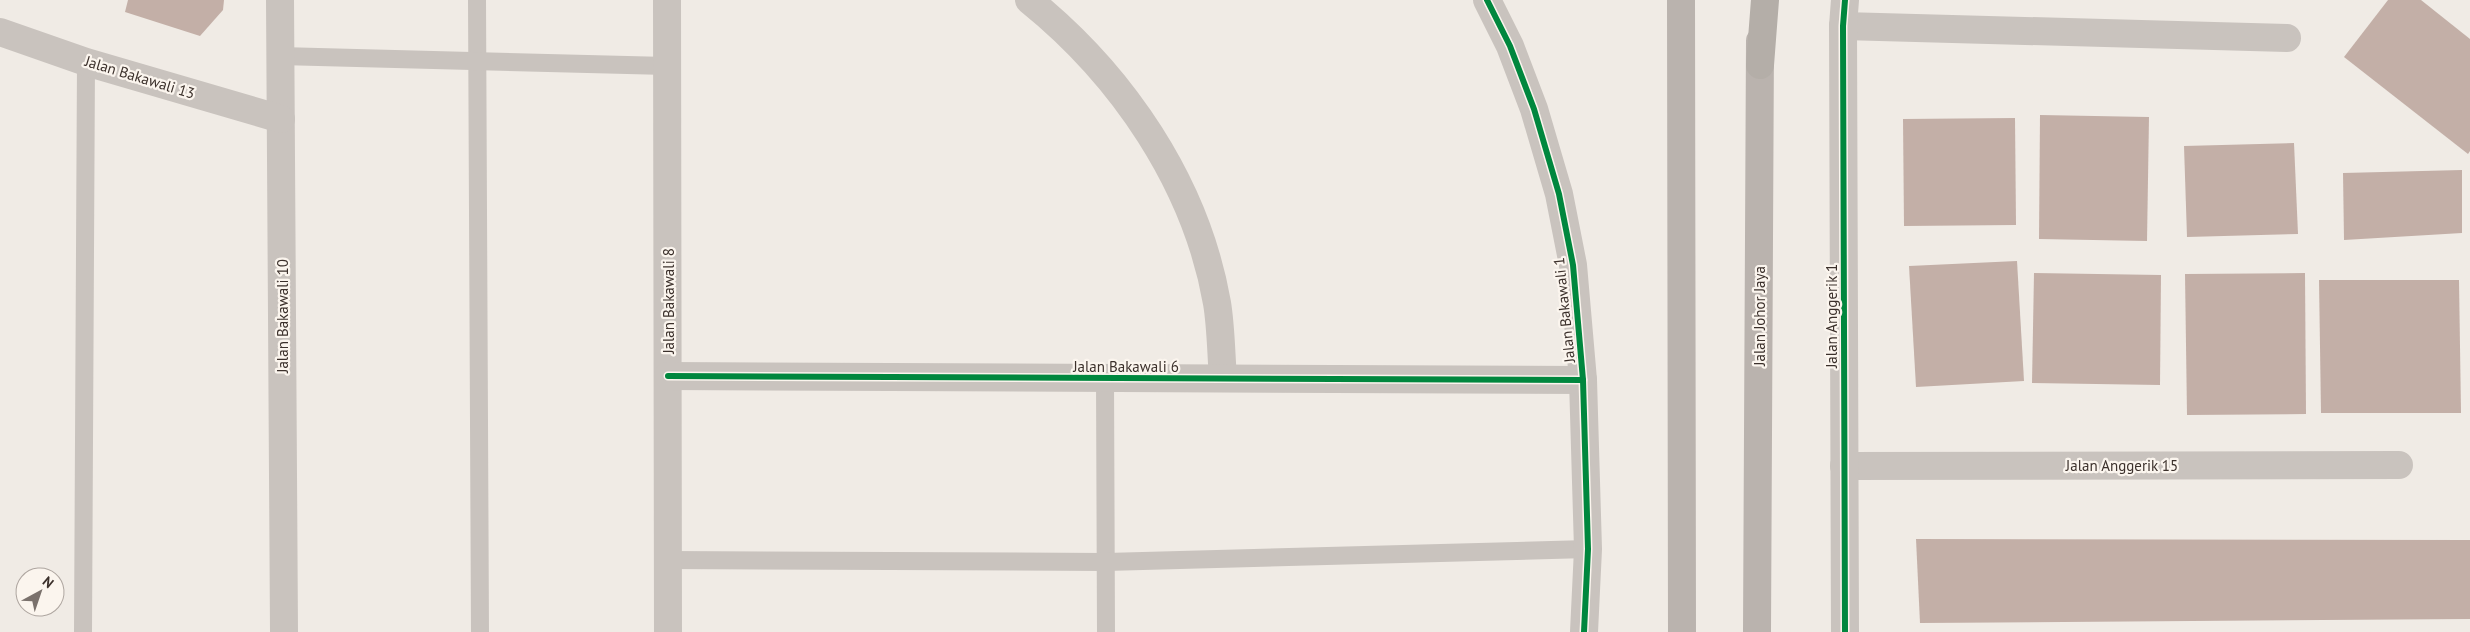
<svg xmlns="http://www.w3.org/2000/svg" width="2470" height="632" font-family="'PT Sans',sans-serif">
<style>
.building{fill:#c3afa7}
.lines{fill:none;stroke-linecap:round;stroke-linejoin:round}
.service{stroke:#c9c3be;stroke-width:18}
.minor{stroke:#c9c3be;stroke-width:28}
.secondary{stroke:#bab3ae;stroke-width:28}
.trunk{stroke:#b4aea8;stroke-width:28}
.cycleway-casing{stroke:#fbf5ee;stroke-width:9}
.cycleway{stroke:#00873e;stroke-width:6}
.labels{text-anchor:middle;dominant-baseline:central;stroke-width:4.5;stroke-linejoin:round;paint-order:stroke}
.street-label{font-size:15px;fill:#3b302b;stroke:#fbf5ee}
</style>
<rect width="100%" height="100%" fill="#f0ebe5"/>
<g class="building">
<polygon points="128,0 224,0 223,10 200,36 125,12"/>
<polygon points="2388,0 2421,0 2470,39 2470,151 2468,154 2344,57"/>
<polygon points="2040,115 2149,117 2147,241 2039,239"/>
<polygon points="2015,118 2016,225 1904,226 1903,119"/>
<polygon points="2294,143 2298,234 2187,237 2184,146"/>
<polygon points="2462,170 2462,233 2344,240 2343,173"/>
<polygon points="2017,261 2024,381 1916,387 1909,266"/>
<polygon points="2034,273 2161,275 2160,385 2032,383"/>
<polygon points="2305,273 2306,414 2187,415 2185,274"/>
<polygon points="2319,280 2459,280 2461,413 2321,413"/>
<polygon points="1916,539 2470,540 2470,619 1920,623"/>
</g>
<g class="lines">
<g class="service">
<polyline points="477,0 480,632"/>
<polyline points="280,56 667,66"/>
<polyline points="1105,379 1106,632"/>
<polyline points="667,560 1106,562 1588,549"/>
<polyline points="83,632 86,62"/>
</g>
<g class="minor">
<polyline points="280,0 284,632"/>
<polyline points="667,0 668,632"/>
<path d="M 1029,0 C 1122,75 1196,183 1217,303 C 1221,327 1221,353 1223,378"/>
<polyline points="1487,0 1510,46 1534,109 1559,194 1573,265 1583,380 1588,549 1584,632"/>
<polyline points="1843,26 2287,38"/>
<polyline points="0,32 86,62 281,119"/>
<polyline points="668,376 1583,380"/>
<polyline points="1844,466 2399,465"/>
<polyline points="1845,632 1843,26 1845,0"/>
</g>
<g class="secondary">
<polyline points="1681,0 1682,632"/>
<polyline points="1757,632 1760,41"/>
</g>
<polyline class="trunk" points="1760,65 1765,0"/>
<defs>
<g id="cycleway">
<polyline points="1487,0 1510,46 1534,109 1559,194 1573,265 1583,380 1588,549 1584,632"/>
<polyline points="668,376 1583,380"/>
<polyline points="1845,632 1843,26 1845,0"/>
</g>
</defs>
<use href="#cycleway" class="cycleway-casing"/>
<use href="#cycleway" class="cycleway"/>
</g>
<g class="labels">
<g class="street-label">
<text transform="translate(140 77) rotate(17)">Jalan Bakawali 13</text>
<text transform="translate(668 301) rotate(-90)">Jalan Bakawali 8</text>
<text transform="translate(1564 310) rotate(-96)">Jalan Bakawali 1</text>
<text transform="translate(282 316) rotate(-90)">Jalan Bakawali 10</text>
<text transform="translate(1759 316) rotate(-90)">Jalan Johor Jaya</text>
<text transform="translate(1831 316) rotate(-90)">Jalan Anggerik 1</text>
<text x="1126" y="366">Jalan Bakawali 6</text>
<text x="2122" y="465">Jalan Anggerik 15</text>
</g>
</g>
<g transform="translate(40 592) rotate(40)"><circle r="24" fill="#fbf5ee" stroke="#aea6a0"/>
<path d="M0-4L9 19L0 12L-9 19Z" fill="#7a716c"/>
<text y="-8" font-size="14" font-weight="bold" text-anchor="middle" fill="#3b302b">N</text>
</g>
</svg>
